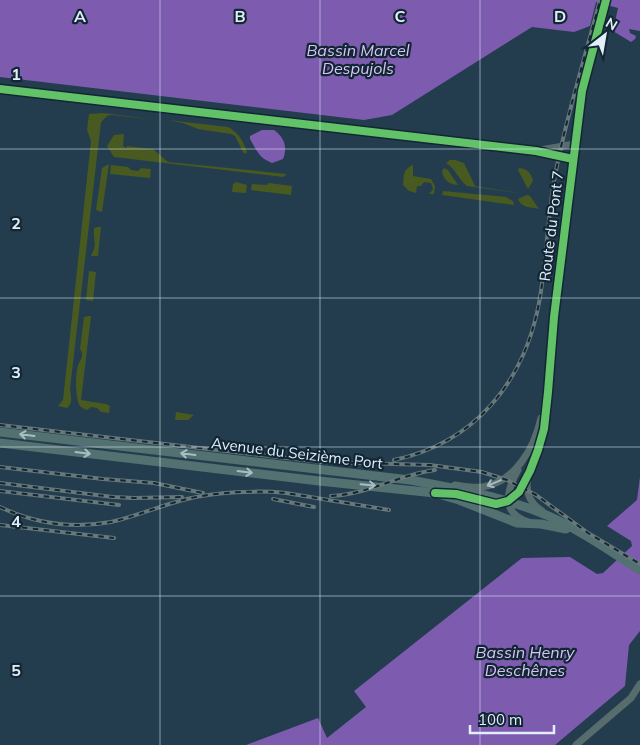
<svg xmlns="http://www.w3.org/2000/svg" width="640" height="745" font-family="Mulish,sans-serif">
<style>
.green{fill:#485a1f}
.water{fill:#7d5cb0}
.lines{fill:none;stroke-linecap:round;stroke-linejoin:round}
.minor{stroke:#576c6c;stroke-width:7}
.major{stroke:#537170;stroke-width:9}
.rail-casing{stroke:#66787a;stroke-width:4}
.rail{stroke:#132634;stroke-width:2;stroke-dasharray:5.5;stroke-linecap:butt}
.cycleway-casing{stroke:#132634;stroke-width:11}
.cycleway{stroke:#61c268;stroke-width:8}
.oneway{stroke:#a8bdc3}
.oneway2{stroke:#a9bbc2}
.grid{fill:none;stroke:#e0effb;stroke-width:1;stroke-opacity:0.55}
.labels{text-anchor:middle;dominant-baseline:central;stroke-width:4.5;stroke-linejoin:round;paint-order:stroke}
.street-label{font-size:15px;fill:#e0effb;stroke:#132634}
.water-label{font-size:16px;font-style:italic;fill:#d7c5f5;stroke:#132634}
.grid-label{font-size:16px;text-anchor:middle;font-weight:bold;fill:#e0effb;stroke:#132634;stroke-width:4.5;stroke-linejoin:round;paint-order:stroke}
</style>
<rect width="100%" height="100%" fill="#233d4e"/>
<g class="green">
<path d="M 103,113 L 158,120 L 111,115 L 107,116 L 101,122 L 70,389 C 71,396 73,404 67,408 L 58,406 L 63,400 L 91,141 L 87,130 L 89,114 Z"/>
<path d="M 168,120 L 228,127 C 239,133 243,141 247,152 L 245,154 L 243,152 L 235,136 L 231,134 L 198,129 L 183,123 Z"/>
<polygon points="124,134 123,146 126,148 127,146 153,149 168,162 287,174 283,177 114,157 107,146 114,135"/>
<path d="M 450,160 L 455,160 L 464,163 L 475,186 L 518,193 L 467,186 C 458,179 456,169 446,163 Z"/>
<polygon points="109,164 102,212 96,210 102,168"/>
<polygon points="111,165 128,167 131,170 138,171 141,168 151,169 150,178 110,174"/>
<path d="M 413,165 L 413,176 L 431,179 L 435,186 L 434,194 L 429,194 L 433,189 L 431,183 L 424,182 L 421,186 L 417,186 L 416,193 L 409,191 L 403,185 C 404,175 403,169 413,165 Z"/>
<path d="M 444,168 L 448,170 L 458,185 C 450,185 443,180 442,171 Z"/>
<path d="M 519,168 C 528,169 531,173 533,181 L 528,189 L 518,170 Z"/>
<polygon points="236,182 247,185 246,193 232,192 233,184"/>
<polygon points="269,183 292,186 291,195 251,190 252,184 267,185"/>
<polygon points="443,191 506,197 513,201 514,205 442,195"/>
<path d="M 527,195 L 530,196 L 539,209 C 530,207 521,208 518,199 Z"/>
<path d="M 98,227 L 101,227 L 98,256 L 91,256 C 98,242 93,243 94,228 Z"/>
<polygon points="89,271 96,272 93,301 86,300"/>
<path d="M 88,316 L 91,316 L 81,400 L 106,404 L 110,406 L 109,413 L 101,412 L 97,408 L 91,407 L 87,410 C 84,409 82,408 80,406 C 75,399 75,370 79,363 C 82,357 84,355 80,349 L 84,317 Z"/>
<polygon points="176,412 194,415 188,420 175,420"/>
</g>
<g class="water">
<polygon points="0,0 640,0 640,31 629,29 630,33 636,36 635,39 631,42 613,31 618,8 596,2 590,26 574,32 532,27 392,115 364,120 0,77"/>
<path d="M 262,130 L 274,130 C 284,137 288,147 283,159 L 272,163 C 259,158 257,151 250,139 L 250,136 Z"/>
<polygon points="640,477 640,631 629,645 625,686 555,745 246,745 318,718 327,738 366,707 354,691 522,558 570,557 597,574 603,573 632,546 631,541 607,526 637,500"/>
</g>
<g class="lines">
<g class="minor">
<polyline points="0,89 536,151 573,159"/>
<polyline points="541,150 574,144"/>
<path d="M 518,470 C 507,489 500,514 529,522"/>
<path d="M 528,477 C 525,492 529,502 542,511"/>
<path d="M 455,485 C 463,486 473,488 482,487 C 515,482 534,449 541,418"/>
<polyline points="446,494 496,504 508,501 519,492 530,471 540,445 548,392 554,317 582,91 606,0"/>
<polyline points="576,745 631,698 640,684"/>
</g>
<g class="major">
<path d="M 0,432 L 410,480 C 458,489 506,497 551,517 C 582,531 611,552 640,570"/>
<polyline points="0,443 319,481 435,493 459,500 517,523 541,524 566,529"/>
</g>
<defs>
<g id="rail">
<polyline points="0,425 321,462 430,465 482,472 507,480 536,495 588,533 640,564"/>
<path d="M 394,460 C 475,443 524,382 539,303 C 547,261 547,218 555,176 C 566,117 585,58 600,0"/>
<polyline points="0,467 103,479 154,483 203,493"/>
<polyline points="0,483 113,497 134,498 182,497"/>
<polyline points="0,491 119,505"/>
<path d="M 331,496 C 369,494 398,475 435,470"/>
<polyline points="273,499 314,507"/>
<path d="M 0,507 C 36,524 72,529 111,522 C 137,516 162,505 187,499 C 216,492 257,490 286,493 L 389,510"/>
<polyline points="0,525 114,538"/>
</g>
</defs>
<use href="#rail" class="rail-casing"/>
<use href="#rail" class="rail"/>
<defs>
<g id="cycleway">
<polyline points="0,89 536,151 573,159"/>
<polyline points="435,493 456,494 496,504 508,501 519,492 530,471 538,450 544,429 548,392 554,317 582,91 606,0"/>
</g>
</defs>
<use href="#cycleway" class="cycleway-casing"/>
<use href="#cycleway" class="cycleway"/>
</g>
<defs><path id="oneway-shaft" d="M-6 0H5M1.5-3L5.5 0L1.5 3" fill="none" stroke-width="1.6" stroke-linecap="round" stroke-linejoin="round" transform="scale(1.25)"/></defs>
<g class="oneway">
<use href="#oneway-shaft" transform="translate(27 435) rotate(-173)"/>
<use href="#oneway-shaft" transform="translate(83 453) rotate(7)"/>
<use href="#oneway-shaft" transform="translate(188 454) rotate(-173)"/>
<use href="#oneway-shaft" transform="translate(245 472) rotate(7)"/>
<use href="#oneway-shaft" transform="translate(368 485) rotate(5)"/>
</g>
<use class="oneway2" href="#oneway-shaft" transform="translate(494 483) rotate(158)"/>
<path class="grid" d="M 160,0 L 160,745M 320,0 L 320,745M 480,0 L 480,745M 0,149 L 640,149M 0,298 L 640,298M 0,447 L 640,447M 0,596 L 640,596"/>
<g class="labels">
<g class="street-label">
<text transform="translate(551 226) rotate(-83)">Route du Pont 7</text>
<text transform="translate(297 453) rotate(7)">Avenue du Seizième Port</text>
</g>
<g class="water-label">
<text x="358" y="50">Bassin Marcel<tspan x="358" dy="18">Despujols</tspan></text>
<text x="525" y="652">Bassin Henry<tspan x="525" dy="18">Deschênes</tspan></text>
</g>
</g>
<g class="grid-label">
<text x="80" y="22">A</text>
<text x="240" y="22">B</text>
<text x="400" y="22">C</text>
<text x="560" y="22">D</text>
<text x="16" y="80">1</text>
<text x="16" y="229">2</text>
<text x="16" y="378">3</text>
<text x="16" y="527">4</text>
<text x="16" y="676">5</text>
</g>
<g transform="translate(605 35) rotate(31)" stroke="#132634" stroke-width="4" paint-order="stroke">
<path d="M0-4L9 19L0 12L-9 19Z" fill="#e0effb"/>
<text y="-8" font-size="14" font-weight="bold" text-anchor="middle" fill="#e0effb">N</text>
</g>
<path d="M470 725v8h84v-8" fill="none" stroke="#e0effb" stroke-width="2.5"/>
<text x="478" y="725" font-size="15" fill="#e0effb" stroke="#132634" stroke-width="4" paint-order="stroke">100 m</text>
</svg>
